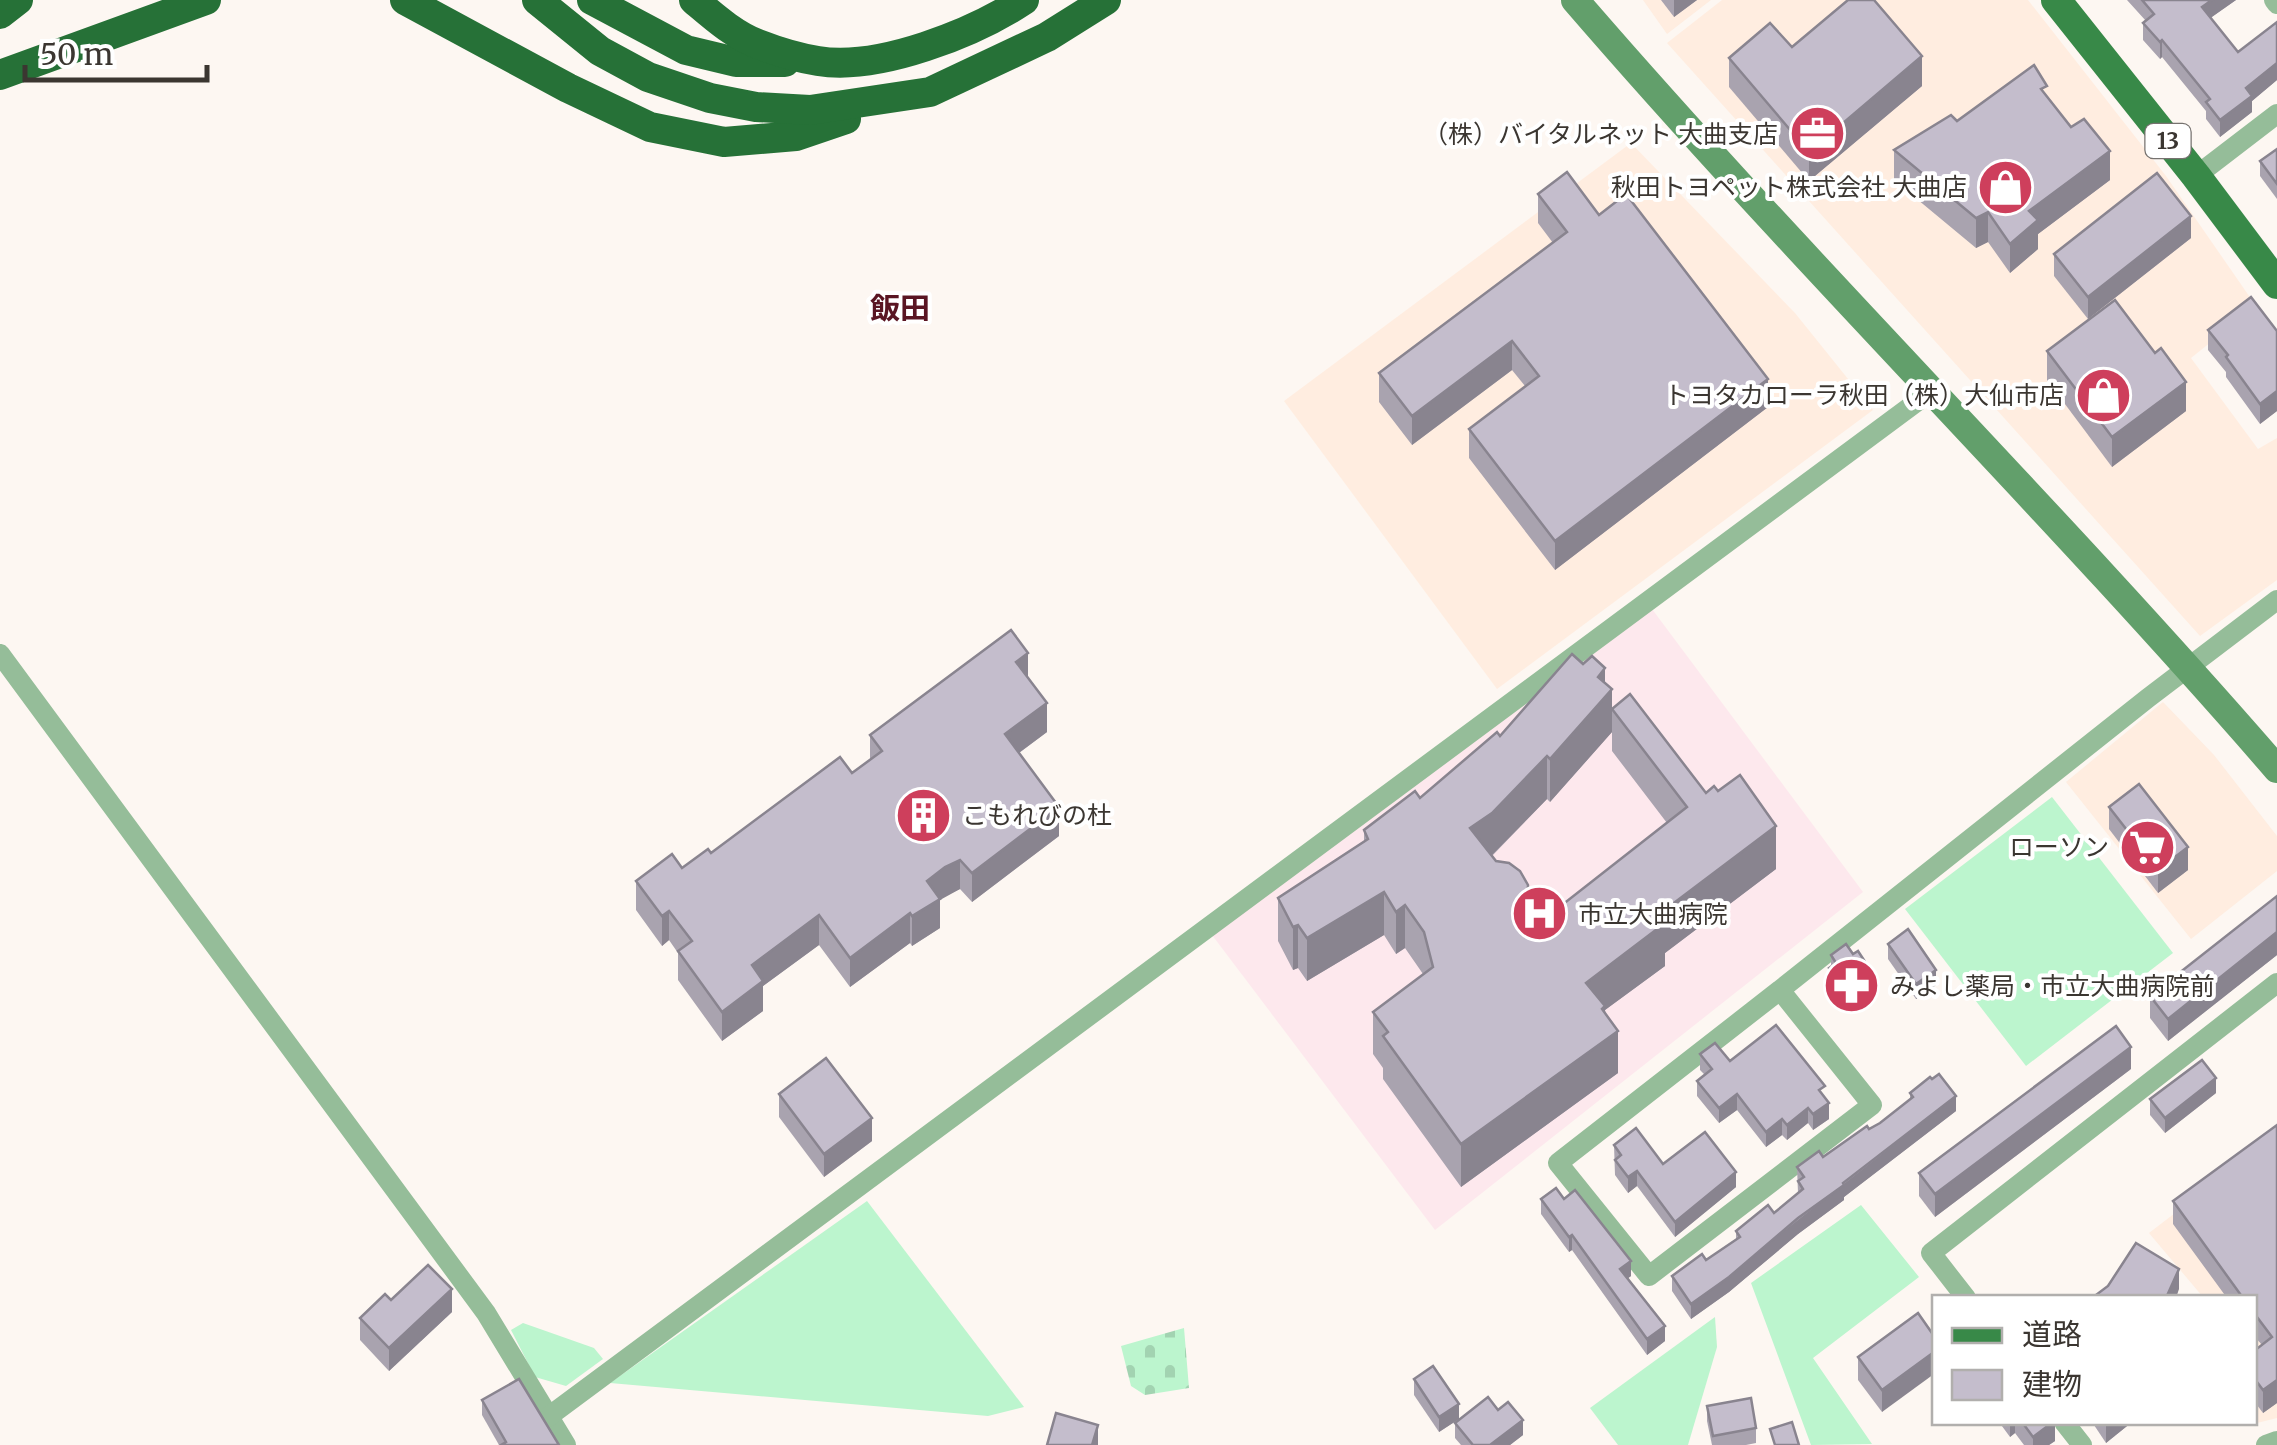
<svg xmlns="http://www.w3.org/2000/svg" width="2277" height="1445" font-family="Merriweather,'Noto Sans JP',serif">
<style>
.built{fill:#ffede0}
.medical{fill:#fde8ed}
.grass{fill:#bcf5ce}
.cemetery{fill:url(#cemetery-stones)}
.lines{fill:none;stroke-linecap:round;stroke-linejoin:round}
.street{stroke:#95bd99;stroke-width:20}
.secondary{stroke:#629f6b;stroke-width:28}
.primary{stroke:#388948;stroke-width:30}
.highway{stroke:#267137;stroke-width:30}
.wall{fill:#a9a3af;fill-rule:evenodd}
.shaded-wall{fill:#89848f}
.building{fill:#c4bdcc;stroke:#89848f;stroke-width:2.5}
.labels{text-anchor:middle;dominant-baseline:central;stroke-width:8;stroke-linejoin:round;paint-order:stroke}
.shield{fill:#fff;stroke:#76726f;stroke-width:2.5}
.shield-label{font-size:22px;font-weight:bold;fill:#3b3631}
.poi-label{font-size:25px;fill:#3b3631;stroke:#fff;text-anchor:end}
.quarter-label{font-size:30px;font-weight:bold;fill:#5a1523;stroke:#fff}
</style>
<defs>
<pattern id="cemetery-stones" width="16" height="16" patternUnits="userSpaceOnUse" patternTransform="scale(2.5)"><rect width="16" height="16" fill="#bcf5ce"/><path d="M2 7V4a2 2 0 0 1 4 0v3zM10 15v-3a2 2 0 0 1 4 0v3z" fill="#a2d3b1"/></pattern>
</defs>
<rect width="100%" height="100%" fill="#fdf7f2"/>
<g class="built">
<polygon points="1643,0 1711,0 1667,34"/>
<polygon points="1722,0 2028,0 2166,176 2256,306 2191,358 2258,449 2277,438 2277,580 2200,636 1667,43"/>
<polygon points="1631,143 1795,313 1873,410 1497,689 1284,401"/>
<polygon points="2163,702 2214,755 2277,836 2277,871 2191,939 2066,782"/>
<polygon points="2277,1135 2277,1418 2249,1425 2247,1423 2254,1422 2254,1298 2203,1297 2149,1233"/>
</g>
<polygon class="medical" points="1652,609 1863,892 1435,1230 1212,935"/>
<g class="grass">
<polygon points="2052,797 2173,953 2026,1066 1905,909"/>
<polygon points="867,1201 1024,1407 988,1416 610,1383"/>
<polygon points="1861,1205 1919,1277 1813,1358 1872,1444 1811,1445 1751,1283"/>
<polygon points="1715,1317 1717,1347 1688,1445 1618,1445 1590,1408"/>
<polygon points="523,1323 594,1348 603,1359 566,1386 535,1377 511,1330"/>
</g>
<polygon class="cemetery" points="1184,1328 1189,1388 1145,1395 1131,1386 1121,1346"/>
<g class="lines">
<g class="street">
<polyline points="2274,0 2277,4"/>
<polyline points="2196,176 2277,114"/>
<polyline points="0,654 486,1313 566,1445"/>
<polyline points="1780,990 1558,1163 1649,1276 1872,1105 1780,990 2148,698 2277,600"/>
<polyline points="1966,1298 1931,1253 2277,983"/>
<polyline points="548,1417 1930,392"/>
<polyline points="2064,1422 2082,1445"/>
<polyline points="2266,1445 2277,1441"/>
</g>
<path class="secondary" d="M 1575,0 C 1802,263 2050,507 2277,769"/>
<polyline class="primary" points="2056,0 2196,176 2277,284"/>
<g class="highway">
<polyline points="405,0 568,88 650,127 724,142 796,136 846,119"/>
<polyline points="537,0 600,51 648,77 710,98 756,107 810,110 930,92 1047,37 1106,0"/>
<polyline points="592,0 686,50 736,62 785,62"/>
<path d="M 694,0 C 713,16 734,35 758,44 C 776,51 799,58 818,61 C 879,71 974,33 1024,0"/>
<polyline points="0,14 18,0"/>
<polyline points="0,75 206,0"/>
</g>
</g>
<g class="wall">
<polygon points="1661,0 1697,0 1674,17"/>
<polygon points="2127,0 2236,0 2210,18 2238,52 2277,22 2277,80 2252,101 2252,112 2220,137 2206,119 2206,111 2162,57 2160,59 2143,40 2143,23 2146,21"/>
<polygon points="1792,47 1922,86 1809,181 1729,87 1729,58"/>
<polygon points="2047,96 2110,180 2038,234 2038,249 2010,273 1988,242 1976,248 1894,180 1894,150 1957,121"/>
<polygon points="2277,149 2277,199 2260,176 2260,161"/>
<polygon points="1538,194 1599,215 1768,407 1555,570 1469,458 1469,429 1525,386 1512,370 1412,445 1379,402 1379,373 1553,243 1538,223"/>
<polygon points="2191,238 2088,319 2054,276 2054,254"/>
<polygon points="2208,330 2277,331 2277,411 2260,424 2226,377 2226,372 2208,350"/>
<polygon points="2047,351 2186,411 2112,467 2047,380"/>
<polygon points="1028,678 1047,732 1019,753 1059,836 972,902 960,889 945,896 940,900 940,928 912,946 910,943 850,987 819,945 763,986 763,1011 722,1041 678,980 678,953 669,940 662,946 636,910 636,881 682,868 711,853 852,773 870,760 870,735"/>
<path d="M 1605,683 L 1612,708 L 1706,793 L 1776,869 L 1665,953 L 1665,966 L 1605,1010 L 1618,1073 L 1461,1187 L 1383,1079 L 1383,1068 L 1373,1054 L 1373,1012 L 1423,974 L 1405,948 L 1396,954 L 1384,935 L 1307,981 L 1298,968 L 1293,970 L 1278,941 L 1278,898 L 1364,842 L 1364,830 L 1420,798 L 1500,736 ZM 1612,732 L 1612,751 L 1667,823 L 1548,916 L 1528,912 L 1492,856 L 1547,799 L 1550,802 Z"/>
<polygon points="2109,807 2188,870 2158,893 2109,829"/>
<polygon points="2277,896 2277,955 2168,1041 2150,1018 2150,996"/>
<polygon points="1888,944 1936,985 1916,999 1888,959"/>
<polygon points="1853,954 1873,989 1845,1008 1829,984 1829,968 1831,967 1831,955"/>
<polygon points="1700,1054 1730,1061 1825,1098 1829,1119 1813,1130 1808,1123 1787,1140 1782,1135 1766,1147 1737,1110 1719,1123 1697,1096 1697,1081 1705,1075 1700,1070"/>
<polygon points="2131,1069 1935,1217 1919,1196 1919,1173"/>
<polygon points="1910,1093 1956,1111 1844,1197 1844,1200 1798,1234 1729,1292 1691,1319 1672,1291 1672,1276 1706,1260 1736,1240 1736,1231 1774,1213 1798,1193 1797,1167 1823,1157 1880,1123 1910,1100"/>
<polygon points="2216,1093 2165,1133 2150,1115 2150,1099"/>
<polygon points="779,1094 872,1141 824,1177 779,1117"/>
<polygon points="2277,1125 2277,1403 2263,1413 2254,1401 2254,1351 2262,1345 2254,1336 2254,1298 2227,1298 2173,1224 2173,1201"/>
<polygon points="1614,1145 1663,1164 1736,1187 1675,1237 1637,1186 1628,1193 1615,1175"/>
<polygon points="1541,1199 1564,1199 1631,1276 1628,1278 1665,1341 1647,1355 1572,1250 1569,1252 1541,1214"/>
<polygon points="391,1300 452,1312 389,1371 360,1340 360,1318"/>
<polygon points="1934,1336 1882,1412 1858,1380 1858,1357"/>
<polygon points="1414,1379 1459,1419 1439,1432 1414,1395"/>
<polygon points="482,1400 559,1445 499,1445 482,1415"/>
<polygon points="1707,1406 1756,1428 1756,1443 1746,1445 1712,1445 1707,1421"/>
<polygon points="1498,1410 1523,1435 1510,1445 1461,1445 1455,1438 1455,1423"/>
<polygon points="1999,1422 2055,1422 2055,1441 2049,1445 2024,1445 2015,1433 2010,1437"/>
<polygon points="2092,1422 2132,1422 2106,1443"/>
</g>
<g class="shaded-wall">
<polygon points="1674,0 1697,0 1674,17"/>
<polygon points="2212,0 2236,0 2202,24 2202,7"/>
<polygon points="2162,40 2162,57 2160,59 2160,42"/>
<polygon points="1922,56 1922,86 1809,181 1809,152"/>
<polygon points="2277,63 2277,80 2252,101 2252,112 2220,137 2220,120 2246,88"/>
<polygon points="2110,151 2110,180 2038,234 2038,249 2010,273 2010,244 2029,211"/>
<polygon points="1988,212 1988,242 1976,248 1976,218"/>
<polygon points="2191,216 2191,238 2088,319 2088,297"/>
<polygon points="1512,341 1512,370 1412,445 1412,416"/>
<polygon points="1768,379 1768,407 1555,570 1555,541"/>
<polygon points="2186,382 2186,411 2112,467 2112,437"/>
<polygon points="2277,391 2277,411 2260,424 2260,404"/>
<polygon points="1028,653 1028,682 1016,662"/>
<polygon points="1605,668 1605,697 1612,689 1612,732 1550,802 1550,759 1598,677"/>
<polygon points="1047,703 1047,732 1005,763 1005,734"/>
<polygon points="1547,756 1547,799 1492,855 1470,828"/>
<polygon points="1059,807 1059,836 972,902 972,873"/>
<polygon points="1776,826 1776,869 1665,953 1665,966 1605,1010 1605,1040 1618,1031 1618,1073 1461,1187 1461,1144 1586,983 1658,915"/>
<polygon points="2188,847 2188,870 2158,893 2158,870"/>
<polygon points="960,860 960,889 940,900 940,928 912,946 912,916 927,881 945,867"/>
<polygon points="1384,892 1384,935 1307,981 1307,938"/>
<polygon points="1405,905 1405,948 1396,954 1396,912"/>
<polygon points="669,911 669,940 662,946 662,916"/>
<polygon points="910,913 910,943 850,987 850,958"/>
<polygon points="819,915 819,945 763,986 763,1011 722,1041 722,1012 752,965"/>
<polygon points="1298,925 1298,968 1293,970 1293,927"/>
<polygon points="2277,932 2277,955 2168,1041 2168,1019"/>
<polygon points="1936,970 1936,985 1916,999 1916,984"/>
<polygon points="1873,974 1873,989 1845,1008 1845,993"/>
<polygon points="2131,1047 2131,1069 1935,1217 1935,1194"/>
<polygon points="2216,1078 2216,1093 2165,1133 2165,1118"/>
<polygon points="1737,1094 1737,1110 1719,1123 1719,1108"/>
<polygon points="1956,1096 1956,1111 1844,1197 1844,1200 1798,1234 1729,1292 1691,1319 1691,1304"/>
<polygon points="1829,1103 1829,1119 1813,1130 1813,1114"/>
<polygon points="1808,1108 1808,1123 1787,1140 1787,1125"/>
<polygon points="872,1118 872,1141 824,1177 824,1154"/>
<polygon points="1782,1119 1782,1135 1766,1147 1766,1132"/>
<polygon points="1637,1171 1637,1186 1628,1193 1628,1177"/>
<polygon points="1736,1172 1736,1187 1675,1237 1675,1222"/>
<polygon points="1572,1235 1572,1250 1569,1252 1569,1237"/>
<polygon points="1631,1261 1631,1276 1620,1284 1620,1269"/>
<polygon points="2179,1269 2179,1289 2176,1298 2166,1298"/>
<polygon points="452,1289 452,1312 389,1371 389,1348"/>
<polygon points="1665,1326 1665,1341 1647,1355 1647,1339"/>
<polygon points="1934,1352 1934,1374 1882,1412 1882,1390"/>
<polygon points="2277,1380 2277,1403 2263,1413 2263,1390"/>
<polygon points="1459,1404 1459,1419 1439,1432 1439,1417"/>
<polygon points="1523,1420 1523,1435 1510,1445 1490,1445"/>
<polygon points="2010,1422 2015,1422 2015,1433 2010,1437"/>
<polygon points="2053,1422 2055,1422 2055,1441 2049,1445 2033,1445 2033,1437"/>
<polygon points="2106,1422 2132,1422 2106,1443"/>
<polygon points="1098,1425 1098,1445 1092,1445"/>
</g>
<g class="building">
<polygon points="1848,0 1874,0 1922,56 1809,152 1729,58 1770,23 1792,47"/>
<polygon points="2142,0 2212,0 2202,7 2238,52 2277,22 2277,63 2246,88 2252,96 2220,120 2206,102 2210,99 2162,40 2160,42 2143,23 2154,14"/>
<polygon points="2034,65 2047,86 2041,89 2071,127 2084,119 2110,151 2029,211 2038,220 2010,244 1988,212 1976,218 1894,150 1951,115 1957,121"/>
<polygon points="2277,149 2277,184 2260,161"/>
<polygon points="1567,172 1599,215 1626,194 1768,379 1555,541 1469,429 1539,376 1512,341 1412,416 1379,373 1567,232 1538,194"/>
<polygon points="2157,173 2191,216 2088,297 2054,254"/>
<polygon points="2251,297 2277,331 2277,391 2260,404 2226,357 2228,355 2208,330"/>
<polygon points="2115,300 2155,353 2161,348 2186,382 2112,437 2047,351"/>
<polygon points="1011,630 1028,653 1016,662 1047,703 1005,734 1059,807 972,873 960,860 945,867 927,881 940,899 912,916 910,913 850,958 819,915 752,965 763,981 722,1012 678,951 692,941 669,911 662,916 636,881 672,854 682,868 708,849 711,853 840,757 852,773 882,751 870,735"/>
<polygon points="1572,654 1583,664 1592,656 1605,668 1598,677 1612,689 1550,759 1547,756 1492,813 1470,828 1496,861 1509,863 1520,871 1528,885 1527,912 1541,906 1548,916 1687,807 1612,709 1630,694 1706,793 1714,786 1718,791 1740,775 1776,826 1658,915 1665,923 1586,983 1605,1006 1602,1009 1618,1031 1461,1144 1383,1036 1388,1032 1373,1012 1433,967 1424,932 1405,905 1396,912 1384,892 1307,938 1298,925 1293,927 1278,898 1368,839 1364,830 1415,791 1420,798 1497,732 1500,736"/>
<polygon points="2139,784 2188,847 2158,870 2109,807"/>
<polygon points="2277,896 2277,932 2168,1019 2150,996"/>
<polygon points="1908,929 1936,970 1916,984 1888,944"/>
<polygon points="1846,944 1853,954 1858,951 1873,974 1845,993 1829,968 1836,963 1831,955"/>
<polygon points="1776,1025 1825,1086 1819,1090 1829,1103 1813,1114 1808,1108 1787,1125 1782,1119 1766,1132 1737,1094 1719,1108 1697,1081 1712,1069 1700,1054 1715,1043 1730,1061"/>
<polygon points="2116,1026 2131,1047 1935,1194 1919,1173"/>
<polygon points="826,1058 872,1118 824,1154 779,1094"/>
<polygon points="2202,1060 2216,1078 2165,1118 2150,1099"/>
<polygon points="1939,1074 1956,1096 1843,1183 1844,1185 1798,1218 1729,1277 1691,1304 1672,1276 1702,1254 1706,1260 1740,1237 1736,1231 1768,1205 1774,1213 1803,1189 1798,1181 1804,1177 1797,1167 1819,1151 1823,1157 1867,1126 1869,1129 1880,1123 1913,1097 1910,1093 1930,1077 1932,1079"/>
<polygon points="2277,1125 2277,1380 2263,1390 2254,1378 2254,1351 2272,1337 2254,1313 2254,1298 2243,1298 2173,1201"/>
<polygon points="1636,1128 1663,1164 1705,1132 1736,1172 1675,1222 1637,1171 1628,1177 1615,1160 1621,1155 1614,1145"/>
<polygon points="1556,1188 1564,1199 1575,1190 1631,1261 1620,1269 1665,1326 1647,1339 1572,1235 1569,1237 1541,1199"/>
<polygon points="2136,1243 2179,1269 2166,1298 2092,1298 2108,1286"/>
<polygon points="428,1265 452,1289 389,1348 360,1318 385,1294 391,1300"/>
<polygon points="1918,1313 1934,1336 1934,1352 1882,1390 1858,1357"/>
<polygon points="1433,1366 1459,1404 1439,1417 1414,1379"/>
<polygon points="519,1379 559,1445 501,1445 506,1442 482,1400"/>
<polygon points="1488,1397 1498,1410 1508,1402 1523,1420 1490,1445 1473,1445 1455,1423"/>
<polygon points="1751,1398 1756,1428 1713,1436 1707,1406"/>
<polygon points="1056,1413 1098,1425 1092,1445 1047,1445"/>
<polygon points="1792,1422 1799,1445 1775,1445 1770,1429"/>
<polygon points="2022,1422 2053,1422 2033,1437"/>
</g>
<defs>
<symbol id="office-disc" viewBox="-11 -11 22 22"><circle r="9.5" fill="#ce3f5c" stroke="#fff"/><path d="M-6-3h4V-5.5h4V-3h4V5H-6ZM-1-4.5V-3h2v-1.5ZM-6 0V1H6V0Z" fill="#fff"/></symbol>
<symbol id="shop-disc" viewBox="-11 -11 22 22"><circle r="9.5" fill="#ce3f5c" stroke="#fff"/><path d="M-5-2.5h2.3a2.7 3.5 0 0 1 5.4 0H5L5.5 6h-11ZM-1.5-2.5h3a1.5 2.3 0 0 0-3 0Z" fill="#fff"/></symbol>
<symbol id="building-disc" viewBox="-11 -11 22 22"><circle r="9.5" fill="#ce3f5c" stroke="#fff"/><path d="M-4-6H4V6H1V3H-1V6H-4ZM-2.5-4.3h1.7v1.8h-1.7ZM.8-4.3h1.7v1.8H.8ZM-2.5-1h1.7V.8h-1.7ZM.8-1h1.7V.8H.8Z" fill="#fff"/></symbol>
<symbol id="supermarket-disc" viewBox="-11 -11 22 22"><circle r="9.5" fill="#ce3f5c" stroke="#fff"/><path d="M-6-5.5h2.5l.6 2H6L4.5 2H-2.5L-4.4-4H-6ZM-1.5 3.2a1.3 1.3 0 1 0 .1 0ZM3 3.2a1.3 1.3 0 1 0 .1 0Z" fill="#fff"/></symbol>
<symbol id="hospital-disc" viewBox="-11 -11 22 22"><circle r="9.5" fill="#ce3f5c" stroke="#fff"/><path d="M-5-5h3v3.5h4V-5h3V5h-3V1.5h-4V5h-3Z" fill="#fff"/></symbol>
<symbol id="pharmacy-disc" viewBox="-11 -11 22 22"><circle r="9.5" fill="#ce3f5c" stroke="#fff"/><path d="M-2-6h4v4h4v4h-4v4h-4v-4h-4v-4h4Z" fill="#fff"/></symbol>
</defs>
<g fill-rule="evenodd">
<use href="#office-disc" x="1786" y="102" width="63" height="63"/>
<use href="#shop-disc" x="1974" y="156" width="63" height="63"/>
<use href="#shop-disc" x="2072" y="364" width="63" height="63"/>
<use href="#building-disc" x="892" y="784" width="63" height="63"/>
<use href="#supermarket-disc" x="2116" y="816" width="63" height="63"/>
<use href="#hospital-disc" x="1508" y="882" width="63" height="63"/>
<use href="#pharmacy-disc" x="1820" y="954" width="63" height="63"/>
</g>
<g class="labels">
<rect class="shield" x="2145.5" y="124" width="45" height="34" rx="8"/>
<g class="shield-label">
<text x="2168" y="141">13</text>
</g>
<g class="poi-label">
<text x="1778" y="134">（株）バイタルネット 大曲支店</text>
<text x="1967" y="187">秋田トヨペット株式会社 大曲店</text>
<text x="2064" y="395">トヨタカローラ秋田（株）大仙市店</text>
<text x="962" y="815" text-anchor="start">こもれびの杜</text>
<text x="2109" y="847">ローソン</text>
<text x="1578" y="914" text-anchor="start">市立大曲病院</text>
<text x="1890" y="986" text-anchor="start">みよし薬局・市立大曲病院前</text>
</g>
<g class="quarter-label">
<text x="900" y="308">飯田</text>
</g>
</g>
<rect x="1932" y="1295" width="325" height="130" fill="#ffffff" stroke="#b1afad" stroke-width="2.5"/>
<rect x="1952" y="1328" width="50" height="15" fill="#388948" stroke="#b1afad" stroke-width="2.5"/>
<text x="2022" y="1345" font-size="30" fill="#3b3631">道路</text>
<rect x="1952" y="1370" width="50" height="30" fill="#c4bdcc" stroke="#b1afad" stroke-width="2.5"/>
<text x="2022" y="1395" font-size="30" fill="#3b3631">建物</text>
<path d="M25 65v15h182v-15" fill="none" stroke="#3b3631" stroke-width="5"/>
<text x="40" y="65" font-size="30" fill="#3b3631" stroke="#ffffff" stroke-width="8" paint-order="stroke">50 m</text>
</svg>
